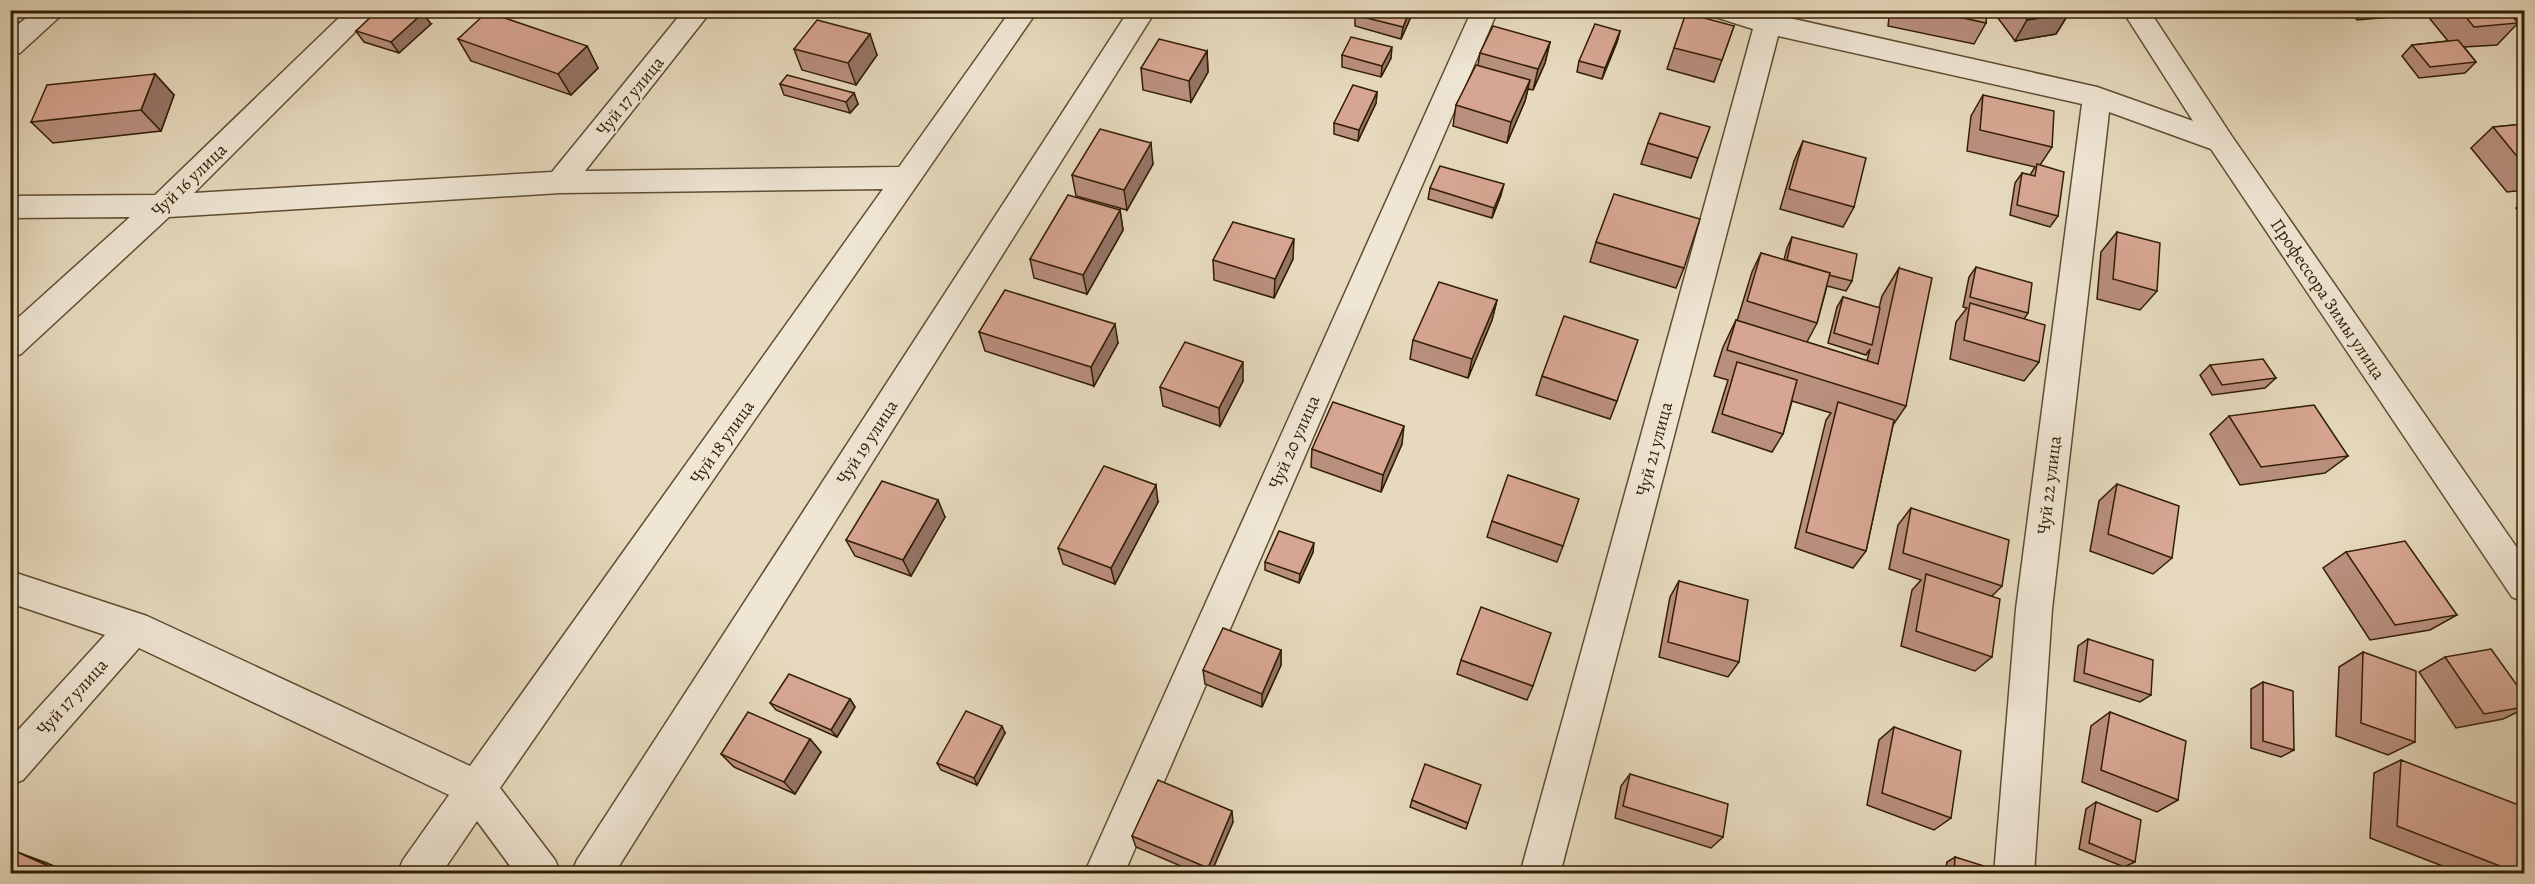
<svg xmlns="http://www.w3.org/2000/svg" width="2535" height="884" font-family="Alegreya,serif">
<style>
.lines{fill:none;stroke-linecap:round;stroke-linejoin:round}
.minor-casing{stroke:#5f4d32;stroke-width:3}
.minor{fill:#efe6d4;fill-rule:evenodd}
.wall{fill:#b98f7e;stroke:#321e03;stroke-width:1.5}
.shaded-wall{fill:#967466;stroke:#321e03;stroke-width:1.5}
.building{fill:#d7a692;stroke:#321e03;stroke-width:1.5}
.labels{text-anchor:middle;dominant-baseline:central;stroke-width:4.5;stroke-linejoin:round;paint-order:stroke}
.street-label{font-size:18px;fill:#321e03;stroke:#efe6d4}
</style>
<rect width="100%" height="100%" fill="#e6d9bd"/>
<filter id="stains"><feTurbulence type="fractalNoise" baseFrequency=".00333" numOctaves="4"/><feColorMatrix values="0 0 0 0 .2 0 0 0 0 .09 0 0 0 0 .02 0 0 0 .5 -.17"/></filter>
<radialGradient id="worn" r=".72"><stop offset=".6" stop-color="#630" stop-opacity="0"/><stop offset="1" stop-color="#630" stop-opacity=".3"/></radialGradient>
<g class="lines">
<defs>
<g id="minor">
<polygon points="36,10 67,10 20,53 10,55 10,31"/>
<polygon points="347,10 377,10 194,193 552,172 684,10 712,10 585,171 899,167 1011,10 1038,10 500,788 555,860 561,874 516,874 477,821 441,874 397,874 403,860 449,795 139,648 23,780 10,785 10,739 105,635 10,603 10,571 147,616 470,766 883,189 560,193 169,217 21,354 10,358 10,325 130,217 10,218 10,196 155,195"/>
<polygon points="1129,10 1156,10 614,874 571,874 577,860"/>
<polygon points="1472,10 1498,10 1124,874 1084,874"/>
<polygon points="1708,10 1754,10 2097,87 2193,121 2122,10 2149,10 2231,135 2524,558 2524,602 2512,597 2211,149 2109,112 2052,609 2034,874 1994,874 2016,609 2082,104 1778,36 1560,874 1520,874 1753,29 1712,16"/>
</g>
</defs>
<use href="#minor" class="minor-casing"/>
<use href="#minor" class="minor"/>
</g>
<g class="wall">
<polygon points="86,10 113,10 108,15"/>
<polygon points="288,10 319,10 314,16"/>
<polygon points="1230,10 1242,10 1240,13"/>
<polygon points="1358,10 1414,10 1401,39 1355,26 1355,15"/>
<polygon points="1785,10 1828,10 1826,14 1786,13"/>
<polygon points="1890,10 1987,10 1986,23 1974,44 1888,26"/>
<polygon points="1992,10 2068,10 2069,13 2056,34 2015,41"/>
<polygon points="2350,10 2507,10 2518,23 2497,45 2464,47 2476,62 2465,73 2419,78 2402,56 2412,45 2448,41 2426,14 2357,20"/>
<polygon points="431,24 399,53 364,42 356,31"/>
<polygon points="1734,26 1714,82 1667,69 1674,48"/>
<polygon points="1620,31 1617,42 1602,79 1577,72 1579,61"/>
<polygon points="458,39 587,46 598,68 571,95 471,61"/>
<polygon points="1550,42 1545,63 1533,90 1528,89 1525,101 1507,143 1453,126 1456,105 1478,65 1480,53"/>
<polygon points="794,49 877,55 856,85 802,70"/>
<polygon points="1207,51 1208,72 1191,102 1143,90 1141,68"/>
<polygon points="1342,55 1391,58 1381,77 1342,67"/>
<polygon points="155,74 174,95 161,131 53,143 31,122"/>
<polygon points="780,84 854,93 858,104 850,113 784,95"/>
<polygon points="1377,92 1376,103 1358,141 1334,134 1334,123"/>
<polygon points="1983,95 2052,147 2040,165 2058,216 2050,227 2010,215 2015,183 2022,173 2030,175 2035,167 1967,151 1971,116"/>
<polygon points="2524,124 2524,190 2507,192 2471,148 2493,127"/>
<polygon points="1803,141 1854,207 1843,227 1780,209 1794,161"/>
<polygon points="1648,143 1698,158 1691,178 1641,164"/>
<polygon points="1153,164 1127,210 1076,196 1072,175"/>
<polygon points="1430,188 1501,195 1492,218 1428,199"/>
<polygon points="2524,200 2524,218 2516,208"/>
<polygon points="1120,210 1123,230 1087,294 1034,278 1030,259"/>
<polygon points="2117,232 2157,291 2140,310 2097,299 2101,252"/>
<polygon points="1792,237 1852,281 1846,291 1827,286 1817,323 1807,342 1867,361 1870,349 1866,355 1828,343 1837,307 1843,297 1879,308 1882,296 1899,268 1906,406 1893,425 1866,551 1853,568 1795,548 1826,420 1831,413 1792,401 1783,434 1772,452 1712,432 1728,380 1714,376 1723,347 1736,320 1737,321 1752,272 1761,253 1784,260 1787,248"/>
<polygon points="1596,242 1684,268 1676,288 1590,262"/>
<polygon points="1293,259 1274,298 1214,280 1213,260"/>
<polygon points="1976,267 2028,313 2024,319 2039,362 2024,381 1950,359 1956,322 1967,308 1963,307 1969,277"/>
<polygon points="1497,300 1492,320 1468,378 1410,359 1413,340"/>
<polygon points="979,332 1118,343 1094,386 985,351"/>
<polygon points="2210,365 2276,378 2265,388 2212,395 2200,375"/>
<polygon points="1542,376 1617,401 1610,419 1536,395"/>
<polygon points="1243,381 1220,426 1163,406 1160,387"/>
<polygon points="2229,416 2348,456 2325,473 2240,485 2210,434"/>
<polygon points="1402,444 1381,492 1311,467 1312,449"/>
<polygon points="2117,484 2172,558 2153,574 2090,551 2099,501"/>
<polygon points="1158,502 1115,584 1063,564 1058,548"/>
<polygon points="1911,508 2002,586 1992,596 1992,657 1975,671 1901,646 1912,590 1921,580 1889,569 1898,525"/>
<polygon points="945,517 911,576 855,556 846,540"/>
<polygon points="1492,521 1563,546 1557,562 1487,537"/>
<polygon points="1313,552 1299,583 1265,570 1265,562"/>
<polygon points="2346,552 2457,615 2430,630 2370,640 2323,568"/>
<polygon points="1679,581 1739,662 1728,677 1659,657 1670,597"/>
<polygon points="2088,639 2151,695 2140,702 2074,681 2078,646"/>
<polygon points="1281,650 1281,665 1262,707 1205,684 1203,670"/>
<polygon points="2363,652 2415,742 2388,755 2336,736 2339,667"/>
<polygon points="2445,657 2524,695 2524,709 2503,719 2456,728 2419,672"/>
<polygon points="1461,660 1533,686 1527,700 1457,674"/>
<polygon points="2263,682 2294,750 2281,757 2251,748 2251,689"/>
<polygon points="850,699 855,707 837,737 776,710 770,703"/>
<polygon points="2110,712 2178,800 2157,812 2082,782 2091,726"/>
<polygon points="1894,727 1951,818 1934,830 1867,805 1879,740"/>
<polygon points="1005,733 977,785 941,770 937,763"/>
<polygon points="810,739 821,752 795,794 734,767 721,754"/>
<polygon points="2401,760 2524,873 2455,873 2458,872 2370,838 2374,773"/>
<polygon points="1630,774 1723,837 1711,848 1615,818 1621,786"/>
<polygon points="1412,800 1468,823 1466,829 1410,807"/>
<polygon points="2096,802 2135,862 2124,867 2079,849 2086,809"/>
<polygon points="1233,822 1211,873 1197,873 1136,847 1132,836"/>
<polygon points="1955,857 1986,873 1945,873 1947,862"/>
</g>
<g class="shaded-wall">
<polygon points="104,10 113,10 108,15"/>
<polygon points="310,10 319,10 314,16"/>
<polygon points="1410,10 1414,10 1401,39 1403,27"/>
<polygon points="423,13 431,24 399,53 391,42"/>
<polygon points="2069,13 2056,34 2015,41 2027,20"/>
<polygon points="1620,31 1617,42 1602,79 1605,68"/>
<polygon points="870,34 877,55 856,85 848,63"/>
<polygon points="1550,42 1545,63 1533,90 1538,69"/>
<polygon points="587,46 598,68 571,95 558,74"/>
<polygon points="1392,47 1391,58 1381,77 1382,66"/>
<polygon points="1207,51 1208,72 1191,102 1189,81"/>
<polygon points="155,74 174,95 161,131 141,110"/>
<polygon points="1530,80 1525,101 1507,143 1511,122"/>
<polygon points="1377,92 1376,103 1358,141 1359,130"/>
<polygon points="854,93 858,104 850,113 846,102"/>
<polygon points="1151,143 1153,164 1127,210 1124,190"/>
<polygon points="1504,184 1501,195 1492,218 1494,208"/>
<polygon points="1120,210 1123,230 1087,294 1083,275"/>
<polygon points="1294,239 1293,259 1274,298 1275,279"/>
<polygon points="1497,300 1492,320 1468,378 1472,359"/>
<polygon points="1115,324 1118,343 1094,386 1091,367"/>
<polygon points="1243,362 1243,381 1220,426 1219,408"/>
<polygon points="1404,426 1402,444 1381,492 1383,475"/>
<polygon points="1156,485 1158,502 1115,584 1111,568"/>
<polygon points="938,500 945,517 911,576 903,560"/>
<polygon points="1314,543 1313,552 1299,583 1300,574"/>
<polygon points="1281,650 1281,665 1262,707 1262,694"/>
<polygon points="850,699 855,707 837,737 831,730"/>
<polygon points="1002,726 1005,733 977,785 974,778"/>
<polygon points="810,739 821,752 795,794 784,782"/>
<polygon points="1232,811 1233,822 1211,873 1208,873 1208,868"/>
<polygon points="17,852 47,863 70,873 64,873"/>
</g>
<g class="building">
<polygon points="378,10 417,10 423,13 391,42 356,31"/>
<polygon points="1358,10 1410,10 1403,27 1355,15"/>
<polygon points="1927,10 1987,10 1986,23"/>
<polygon points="2020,10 2068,10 2069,13 2027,20"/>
<polygon points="2460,10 2507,10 2518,23 2474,27"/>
<polygon points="487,12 587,46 558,74 458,39"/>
<polygon points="1686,13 1734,26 1722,60 1674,48"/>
<polygon points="817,20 870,34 848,63 794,49"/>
<polygon points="1595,24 1620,31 1605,68 1579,61"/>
<polygon points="1493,26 1550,42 1538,69 1480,53"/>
<polygon points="1351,37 1392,47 1382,66 1342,55"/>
<polygon points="1159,39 1207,51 1189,81 1141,68"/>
<polygon points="2458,40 2476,62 2430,67 2412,45"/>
<polygon points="1476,65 1530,80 1511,122 1456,105"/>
<polygon points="155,74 141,110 31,122 47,85"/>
<polygon points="787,75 854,93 846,102 780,84"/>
<polygon points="1353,85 1377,92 1359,130 1334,123"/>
<polygon points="1983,95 2054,111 2052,147 1980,130"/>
<polygon points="1660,113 1710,127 1698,158 1648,143"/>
<polygon points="2524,124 2524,165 2493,127"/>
<polygon points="1100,129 1151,143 1124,190 1072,175"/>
<polygon points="1803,141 1866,158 1854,207 1789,189"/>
<polygon points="2037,164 2064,172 2058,216 2017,205 2022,173 2035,176"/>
<polygon points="1440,166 1504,184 1494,208 1430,188"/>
<polygon points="1614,194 1700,219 1684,268 1596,242"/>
<polygon points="1068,195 1120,210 1083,275 1030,259"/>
<polygon points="1233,222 1294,239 1275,279 1213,260"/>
<polygon points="2117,232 2160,243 2157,291 2113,279"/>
<polygon points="1792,237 1857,254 1852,281 1829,275 1830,273 1787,260"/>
<polygon points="1761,253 1830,273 1817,323 1747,301"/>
<polygon points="1976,267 2032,283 2028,313 1970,297"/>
<polygon points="1899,268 1932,278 1906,406 1727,350 1736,320 1878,364"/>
<polygon points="1439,282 1497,300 1472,359 1413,340"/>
<polygon points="1005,290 1115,324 1091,367 979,332"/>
<polygon points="1843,297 1880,308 1872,345 1834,333"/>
<polygon points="1970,303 2045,325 2039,362 1964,340"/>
<polygon points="1564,316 1638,340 1617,401 1542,376"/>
<polygon points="1185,342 1243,362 1219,408 1160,387"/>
<polygon points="2263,359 2276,378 2222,385 2210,365"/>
<polygon points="1737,362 1797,380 1783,434 1722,414"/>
<polygon points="1333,402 1404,426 1383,475 1312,449"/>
<polygon points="1838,402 1894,420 1866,551 1806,532"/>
<polygon points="2314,405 2348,456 2261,467 2229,416"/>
<polygon points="1104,466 1156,485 1111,568 1058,548"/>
<polygon points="1508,475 1579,499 1563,546 1492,521"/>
<polygon points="882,481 938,500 903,560 846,540"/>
<polygon points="2117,484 2179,506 2172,558 2108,534"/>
<polygon points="1911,508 2009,540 2002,586 1903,553"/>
<polygon points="1279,531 1314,543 1300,574 1265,562"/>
<polygon points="2405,541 2457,615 2395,625 2346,552"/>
<polygon points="1926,574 2000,599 1992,657 1916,631"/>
<polygon points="1679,581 1748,600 1739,662 1668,642"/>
<polygon points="1481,607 1551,633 1533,686 1461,660"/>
<polygon points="1223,628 1281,650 1262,694 1203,670"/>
<polygon points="2088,639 2153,660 2151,695 2084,673"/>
<polygon points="2491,649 2524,695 2524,707 2484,714 2445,657"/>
<polygon points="2363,652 2416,671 2415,742 2361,723"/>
<polygon points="789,674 850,699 831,730 770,703"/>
<polygon points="2263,682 2293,691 2294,750 2263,741"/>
<polygon points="966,711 1002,726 974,778 937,763"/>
<polygon points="748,712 810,739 784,782 721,754"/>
<polygon points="2110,712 2186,741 2178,800 2101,770"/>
<polygon points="1894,727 1961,751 1951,818 1882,793"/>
<polygon points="2401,760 2524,807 2524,873 2518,873 2397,826"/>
<polygon points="1425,764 1481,785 1468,823 1412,800"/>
<polygon points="1630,774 1728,804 1723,837 1623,806"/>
<polygon points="1158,780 1232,811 1208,868 1132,836"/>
<polygon points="2096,802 2141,820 2135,862 2089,843"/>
<polygon points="17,852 64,873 10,873 10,860"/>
<polygon points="1955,857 1987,867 1986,873 1954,873"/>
<polygon points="2476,866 2496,873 2476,873"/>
</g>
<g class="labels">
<g class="street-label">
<text transform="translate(630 96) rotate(-51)">Чуй 17 улица</text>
<text transform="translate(189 180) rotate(-44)">Чуй 16 улица</text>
<text transform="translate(2328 299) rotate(56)">Профессора Зимы улица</text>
<text transform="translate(722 442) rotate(-55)">Чуй 18 улица</text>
<text transform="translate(867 442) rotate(-57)">Чуй 19 улица</text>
<text transform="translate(1294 442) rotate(-66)">Чуй 20 улица</text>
<text transform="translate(1654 449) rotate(-75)">Чуй 21 улица</text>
<text transform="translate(2049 485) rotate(-83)">Чуй 22 улица</text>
<text transform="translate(72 697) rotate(-48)">Чуй 17 улица</text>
</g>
</g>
<rect width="2535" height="884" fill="none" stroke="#e6d9bd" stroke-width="36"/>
<rect x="12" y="12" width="2511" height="860" fill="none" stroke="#321e03" stroke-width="3"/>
<rect x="18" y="18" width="2499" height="848" fill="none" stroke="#321e03" stroke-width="1.5"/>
<rect width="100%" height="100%" filter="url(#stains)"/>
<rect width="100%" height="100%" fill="url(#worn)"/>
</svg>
